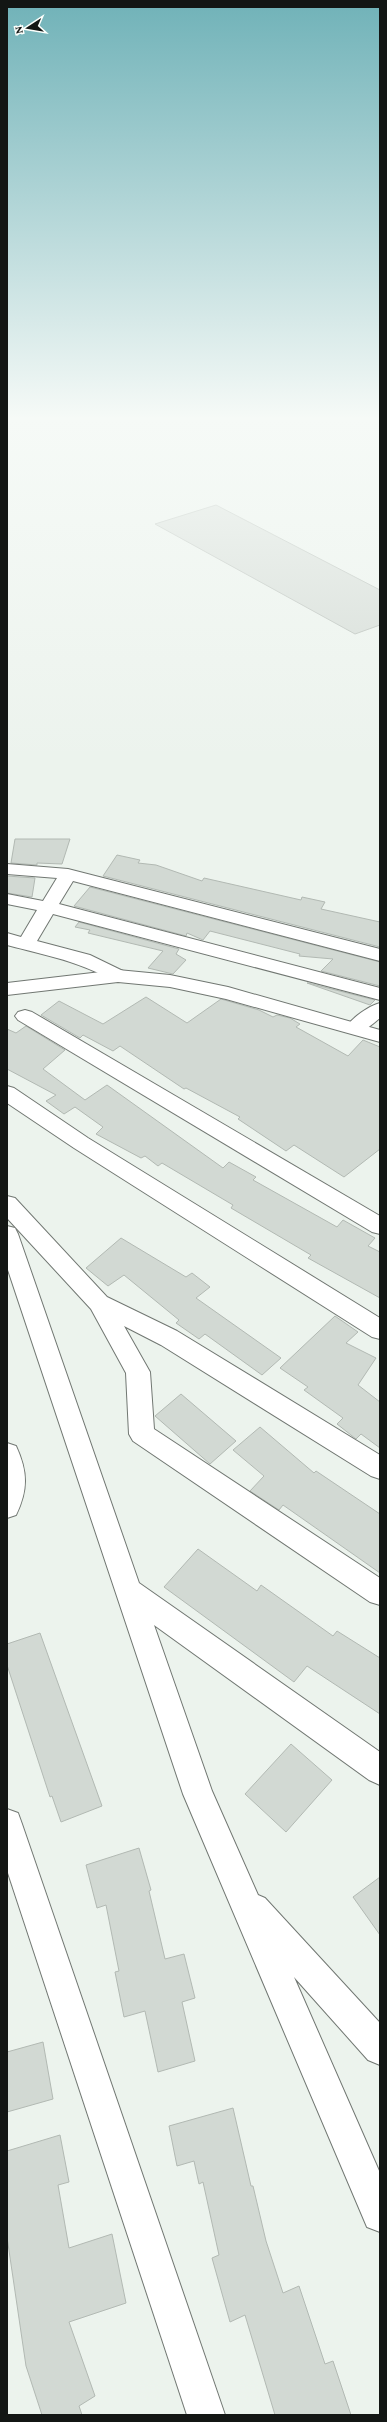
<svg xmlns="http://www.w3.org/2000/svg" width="387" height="2422" font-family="'Crimson Pro',serif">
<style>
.building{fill:#d2d9d3;stroke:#b2b9b3}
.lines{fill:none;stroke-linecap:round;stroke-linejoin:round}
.minor-casing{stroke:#717772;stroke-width:2}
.tertiary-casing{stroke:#717772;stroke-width:2}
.minor{fill:#fff;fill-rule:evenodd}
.tertiary{fill:#fff;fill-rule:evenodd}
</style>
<rect width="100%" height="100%" fill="#ecf3ed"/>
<g class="building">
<polygon points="216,505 380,590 380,625 355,634 155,524"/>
<polygon points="15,839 70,839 62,864 37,863 37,865 11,863"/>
<polygon points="117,855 140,860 138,863 156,865 202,881 204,878 301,900 302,897 325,902 321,909 380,922 380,947 103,876"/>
<polygon points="7,876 35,878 32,897 7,893"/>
<polygon points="90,887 380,962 380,986 321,971 333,959 299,956 300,954 210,931 203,940 187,933 186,936 74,906"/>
<polygon points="79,922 179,949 176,954 186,960 173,974 148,968 163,951 88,933 90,930 75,927"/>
<polygon points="307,983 308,983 375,1000 370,1005"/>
<polygon points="146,997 187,1023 221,999 259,1010 273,1017 277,1015 290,1018 300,1024 296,1027 348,1056 363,1040 380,1047 380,1149 344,1177 294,1145 286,1151 238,1119 240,1117 186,1088 184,1089 120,1046 113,1051 83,1035 80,1038 41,1015 59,1001 103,1024"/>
<polygon points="26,1026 65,1050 43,1069 85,1100 107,1085 223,1168 229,1162 256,1177 253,1180 337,1227 343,1220 375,1238 368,1246 380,1252 380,1298 308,1258 311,1255 231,1208 233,1205 162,1163 158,1166 145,1156 141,1158 96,1134 103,1127 75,1107 64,1114 46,1101 56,1095 7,1069 7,1029 16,1033"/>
<polygon points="121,1238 186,1277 192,1273 210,1287 196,1298 281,1358 262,1375 205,1334 199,1339 176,1323 179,1320 124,1275 108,1286 86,1268"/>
<polygon points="335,1316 358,1332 346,1343 376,1358 358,1385 380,1402 380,1448 361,1434 356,1439 337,1424 343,1418 304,1390 308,1387 280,1368"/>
<polygon points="181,1394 236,1441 210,1464 155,1416"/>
<polygon points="260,1427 314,1473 316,1471 380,1514 380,1573 283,1505 279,1510 250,1491 264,1476 233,1450"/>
<polygon points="198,1549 257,1591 261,1585 333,1636 337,1631 380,1658 380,1714 307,1666 294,1682 164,1587"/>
<polygon points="40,1633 102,1806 61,1822 52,1796 50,1797 7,1665 7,1644"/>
<polygon points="291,1744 332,1780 286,1832 245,1794"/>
<polygon points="139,1848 151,1890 149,1891 165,1959 184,1954 195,1998 182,2002 195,2061 158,2072 145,2011 124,2017 115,1972 119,1971 106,1905 97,1908 86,1865"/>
<polygon points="380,1877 380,1935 353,1897"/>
<polygon points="43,2042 53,2099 7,2112 7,2052"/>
<polygon points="233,2108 251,2186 253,2186 266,2241 283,2293 299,2286 325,2364 333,2361 351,2415 275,2415 245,2315 230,2322 212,2258 219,2255 203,2182 199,2184 194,2161 177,2166 169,2126"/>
<polygon points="60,2135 69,2182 58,2185 69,2248 112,2234 126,2303 69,2322 95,2396 79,2406 82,2415 42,2415 26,2366 7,2237 7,2151"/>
</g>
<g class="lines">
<defs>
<g id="minor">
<path d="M 7,864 L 68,869 L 380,949 L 380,961 L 73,881 L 59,904 L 380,988 L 380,1000 L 53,914 L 37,941 L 90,955 L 125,972 L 127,976 L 125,980 C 114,983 106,977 96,972 C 68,959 37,953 7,945 L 7,933 L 21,937 L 37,910 L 7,904 L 7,894 L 43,901 L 57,878 L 7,874 Z"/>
<path d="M 380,1003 L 380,1018 C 370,1026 362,1035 349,1031 L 346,1027 C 353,1017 369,1006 380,1003 Z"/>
<polygon points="25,1010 32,1012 380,1216 380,1234 372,1232 18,1020 15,1016 18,1012"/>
<polygon points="7,1086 14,1088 88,1138 380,1318 380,1339 372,1337 74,1148 7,1103"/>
<polygon points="7,1196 15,1198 107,1297 177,1331 380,1455 380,1479 371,1476 161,1345 124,1326 150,1372 154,1429 380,1578 380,1605 370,1602 133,1441 129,1434 126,1373 91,1309 7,1218"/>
<polygon points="7,1226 15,1228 18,1234 139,1583 380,1752 380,1785 369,1780 154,1625 212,1791 258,1895 265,1898 380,2023 380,2065 368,2060 294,1977 380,2173 380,2232 367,2227 183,1794 7,1267"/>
<path d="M 7,1443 L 16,1446 C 28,1472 28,1490 16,1515 L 7,1518 Z"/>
<polygon points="7,1809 18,1813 22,1824 225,2415 187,2415 7,1870"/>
</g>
<polygon id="tertiary" points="118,970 170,975 228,987 380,1030 380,1042 226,999 170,987 118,982 7,995 7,983"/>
</defs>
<use href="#minor" class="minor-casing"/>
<use href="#tertiary" class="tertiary-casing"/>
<use href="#minor" class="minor"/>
<use href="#tertiary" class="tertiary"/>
</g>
<linearGradient id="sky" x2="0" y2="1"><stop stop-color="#70b2b8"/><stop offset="0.55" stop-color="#f6faf7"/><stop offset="1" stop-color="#f6faf7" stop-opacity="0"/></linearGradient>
<rect width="387" height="761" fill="url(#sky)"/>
<rect width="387" height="2422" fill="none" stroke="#131614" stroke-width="16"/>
<g transform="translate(28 28) rotate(258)" stroke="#fcfffc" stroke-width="3" paint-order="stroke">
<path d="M0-3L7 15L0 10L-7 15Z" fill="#131614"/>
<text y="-6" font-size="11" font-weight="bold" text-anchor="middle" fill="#131614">N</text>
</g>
</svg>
